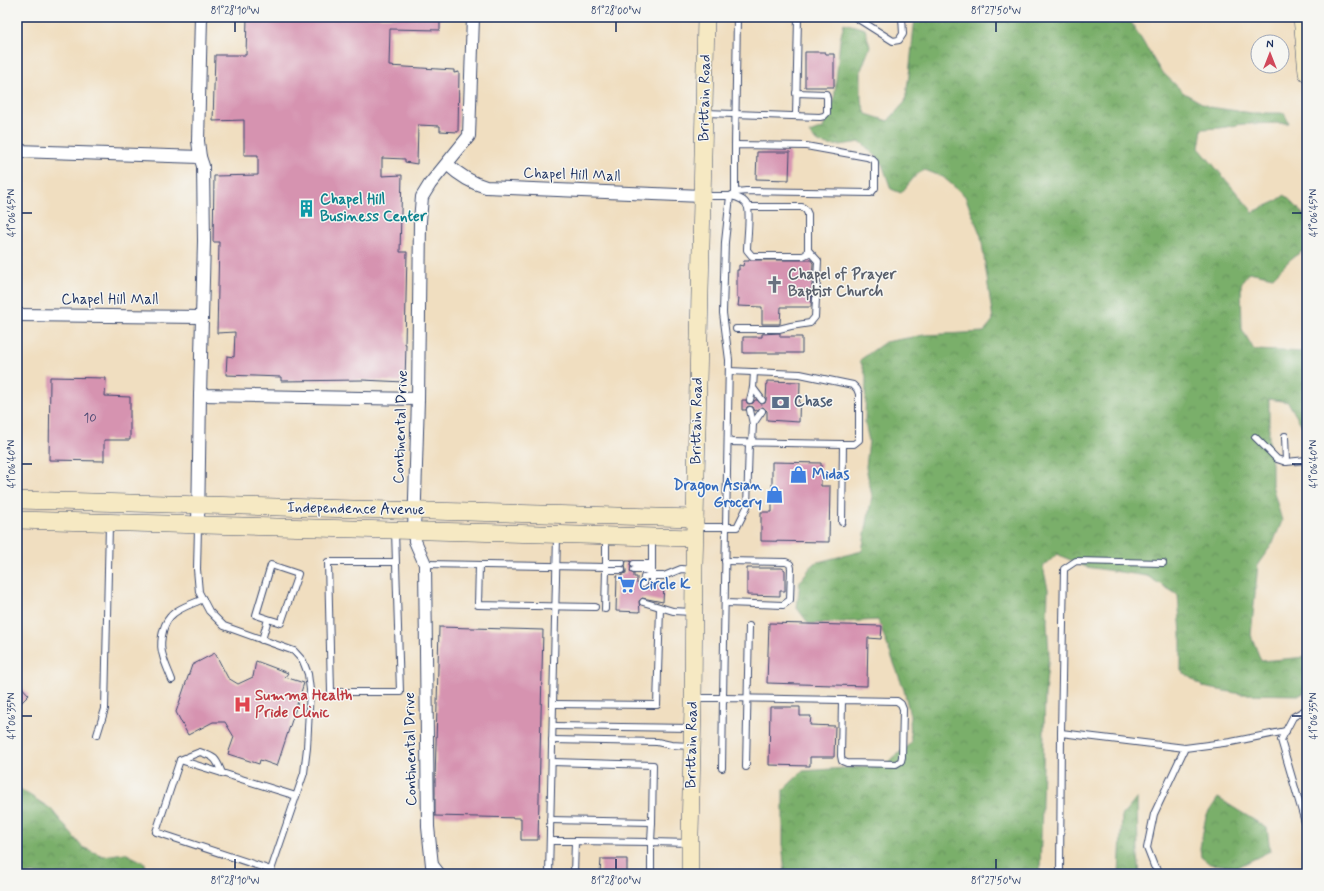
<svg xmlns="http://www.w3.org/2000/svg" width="1324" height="891" font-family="Mynerve,sans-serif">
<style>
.forest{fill:url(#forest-crowns);stroke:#4a6f64}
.building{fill:#d693b0}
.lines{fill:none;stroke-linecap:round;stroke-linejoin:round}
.lane-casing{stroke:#3b496d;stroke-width:8}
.street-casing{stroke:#3b496d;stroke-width:14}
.secondary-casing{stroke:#3b496d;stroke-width:18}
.lane{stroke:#fff;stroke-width:6}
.street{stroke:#fff;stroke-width:12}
.secondary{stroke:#f6e9c3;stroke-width:17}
.ticks{fill:none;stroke:#1b2f5e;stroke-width:1.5}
.labels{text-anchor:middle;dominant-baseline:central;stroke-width:3;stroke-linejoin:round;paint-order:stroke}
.number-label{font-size:13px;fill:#4a4872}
.street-label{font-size:15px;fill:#1b2f5e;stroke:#f6f6f2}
.culture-label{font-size:15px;font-weight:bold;fill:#0d838f;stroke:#f6f6f2;text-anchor:start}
.worship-label{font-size:15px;font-weight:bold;fill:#5b616d;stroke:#f6f6f2;text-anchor:start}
.service-label{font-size:15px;font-weight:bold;fill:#4e5e75;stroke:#f6f6f2;text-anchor:start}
.shop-label{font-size:15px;font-weight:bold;fill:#366cbe;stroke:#f6f6f2;text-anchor:start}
.health-label{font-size:15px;font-weight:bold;fill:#be3a42;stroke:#f6f6f2;text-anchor:start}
.neatline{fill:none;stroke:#1b2f5e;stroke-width:1.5}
.ticks-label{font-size:10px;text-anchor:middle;fill:#1b2f5e}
</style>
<defs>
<pattern id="forest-crowns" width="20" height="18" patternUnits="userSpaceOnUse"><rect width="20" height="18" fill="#7aaf6b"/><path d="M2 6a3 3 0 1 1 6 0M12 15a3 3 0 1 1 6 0" fill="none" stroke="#638f5b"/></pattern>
</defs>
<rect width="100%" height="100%" fill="#f6f6f2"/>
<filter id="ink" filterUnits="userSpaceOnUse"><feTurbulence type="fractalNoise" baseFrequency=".025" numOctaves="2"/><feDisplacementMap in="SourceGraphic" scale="8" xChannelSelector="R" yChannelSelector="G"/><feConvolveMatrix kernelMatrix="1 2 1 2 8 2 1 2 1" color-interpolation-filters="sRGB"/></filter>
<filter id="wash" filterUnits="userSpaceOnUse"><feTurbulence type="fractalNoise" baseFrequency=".012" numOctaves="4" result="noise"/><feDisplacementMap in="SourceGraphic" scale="16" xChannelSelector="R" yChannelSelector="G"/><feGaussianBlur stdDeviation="0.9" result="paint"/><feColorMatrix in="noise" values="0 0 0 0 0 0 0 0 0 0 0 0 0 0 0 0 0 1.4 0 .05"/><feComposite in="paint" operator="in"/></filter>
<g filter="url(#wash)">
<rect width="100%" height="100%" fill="#f0dec0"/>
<g class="forest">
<path d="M 915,17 L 1145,17 L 1131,22 L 1160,70 L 1184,93 L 1209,107 L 1252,113 L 1284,113 L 1289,123 L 1243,124 L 1220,128 L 1202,129 L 1199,148 L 1253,212 L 1275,202 L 1285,195 L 1300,210 L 1307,220 L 1307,248 L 1292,258 L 1273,277 L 1249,272 L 1241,284 L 1242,329 L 1254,350 L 1307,352 L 1307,433 L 1298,419 L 1288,402 L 1269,399 L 1269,441 L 1272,464 L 1272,485 L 1282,521 L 1273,543 L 1258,564 L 1251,635 L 1261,661 L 1307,657 L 1307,691 L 1300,695 L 1241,694 L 1203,687 L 1181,671 L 1181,634 L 1178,595 L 1147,576 L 1086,567 L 1057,554 L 1043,567 L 1048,589 L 1047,623 L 1049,653 L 1045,694 L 1040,874 L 785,874 L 783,852 L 783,790 L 803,771 L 859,767 L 887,763 L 911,743 L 910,716 L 904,690 L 878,620 L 809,624 L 797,608 L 800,581 L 814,563 L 862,551 L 872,496 L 866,467 L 869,441 L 865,423 L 866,376 L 860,360 L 885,342 L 924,335 L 984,332 L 993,320 L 981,236 L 965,196 L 943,177 L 925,170 L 917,174 L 901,193 L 891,189 L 881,161 L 861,142 C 841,144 823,152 809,133 L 823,128 L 834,101 L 840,40 L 844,23 L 865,29 L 870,47 L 861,70 L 861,100 L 866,114 L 888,121 L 905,102 L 909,75 Z"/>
<polygon points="17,787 51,809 82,847 103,856 125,853 145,863 146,874 17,874"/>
<polygon points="1137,798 1138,856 1140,874 1119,874 1122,816"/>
<polygon points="1218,798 1267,828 1270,851 1238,867 1210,864 1201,857 1200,848 1206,816"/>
</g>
<g id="blocks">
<g class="building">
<polygon points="247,17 440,17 440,30 390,29 389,66 454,70 454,73 459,72 458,132 440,131 440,126 418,125 417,164 405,162 405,159 382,158 382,176 402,175 400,252 407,252 405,344 406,344 405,382 362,380 281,381 281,377 226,375 227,356 234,357 235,332 217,333 219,242 213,242 214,176 258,175 258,155 244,155 244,120 213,121 215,55 246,55"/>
<polygon points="805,52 825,52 826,54 834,54 834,87 805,87"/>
<polygon points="757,152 790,152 789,180 756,179"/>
<polygon points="749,260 811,260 813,263 811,307 781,307 780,324 762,324 762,307 738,306 739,298 737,298 737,270 739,270 739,265 743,266 744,261 749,261"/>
<polygon points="780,333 780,337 802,337 802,353 743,353 743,337 762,337 762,334"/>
<polygon points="50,377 106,378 105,396 130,397 130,440 104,440 104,461 49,460"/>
<polygon points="767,381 800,382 799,422 767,420 767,411 763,407 755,411 753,407 749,406 747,407 746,410 742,410 742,400 746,400 747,403 749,404 753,403 755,400 757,400 761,404 765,403 766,400"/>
<polygon points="772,462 821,463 821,486 830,486 829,542 761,541 761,512 772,512"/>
<polygon points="626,561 631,561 630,564 631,567 630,572 634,574 634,577 637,577 637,584 639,584 641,588 645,588 648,584 649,588 652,588 656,587 656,584 664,584 663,602 642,598 639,601 640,612 616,611 617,576 622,576 622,574 626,573 626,570 625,566"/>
<polygon points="747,568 782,568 785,570 785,591 780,591 780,596 747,595"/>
<polygon points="769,623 882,626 881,639 868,638 867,686 767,683"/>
<polygon points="439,627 543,630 538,840 521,840 521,818 435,816 435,782"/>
<polygon points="215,653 228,678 238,684 253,677 256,661 288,673 285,677 304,683 277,766 260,760 259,764 228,754 234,737 225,722 213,722 188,735 176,712 192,665"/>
<polygon points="17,682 29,695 17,707"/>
<polygon points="770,707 800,707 800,716 811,716 810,725 835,726 834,757 810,757 810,766 769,765"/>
<polygon points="601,859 627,859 627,874 600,874"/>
</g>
</g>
</g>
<g filter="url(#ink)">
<use href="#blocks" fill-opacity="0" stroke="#3b496d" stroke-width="1"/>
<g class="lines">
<defs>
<g id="lane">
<polyline points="855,17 893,41 899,40 903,34 902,17"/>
<polyline points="706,113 820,117 824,116 827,113 827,98 826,94 796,93"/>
<polyline points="796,116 798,17"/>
<polyline points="735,145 737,17"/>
<polyline points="704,196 730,196 725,242 723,313 729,360 726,527 737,527 747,507 749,443"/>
<polyline points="730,196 737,192 746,191 871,193 875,188 875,162 872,159 867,157 806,146 735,145 735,193"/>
<path d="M 730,196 C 737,197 746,199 748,208 C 750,217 747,240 747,250 L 752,256 L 803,256 L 807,254 L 808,250 L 808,214 L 806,210 L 802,207 L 748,207"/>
<polyline points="736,329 779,329 791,326 810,323 815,317 818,261 808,250"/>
<polyline points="729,371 800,374 853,385 857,389 859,394 859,440 854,444 843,444"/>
<polyline points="753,388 762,400"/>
<polyline points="750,400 753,388 754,372"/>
<polyline points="750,410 753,424 752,443"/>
<polyline points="753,424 762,411"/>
<polyline points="1285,436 1286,462 1307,460"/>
<polyline points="1255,437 1277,459 1286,462"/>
<polyline points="728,442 843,444 842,522"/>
<polyline points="198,527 197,569 199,592 209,611 224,626 294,651 303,661 308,674 310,690 307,748 304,773 271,870 156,832 180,760 296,796"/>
<polyline points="395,531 400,692 331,692 328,562 396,562"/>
<polyline points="606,537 606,563 622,563"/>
<polyline points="425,564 606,567"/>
<polyline points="634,564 652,564"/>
<polyline points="479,565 478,605 595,607"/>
<polyline points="606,568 606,570 622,570"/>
<polyline points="634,570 652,570"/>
<polyline points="643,584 644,577 647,576 664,576 681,569 692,570"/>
<polyline points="652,584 652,538"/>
<polyline points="643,602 673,611 692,612"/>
<polyline points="725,603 783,605 790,600 791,568 790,564 786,562 725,561"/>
<polyline points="605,609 606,570"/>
<polyline points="262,640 268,619 281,623 298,574 271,565 256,615 268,619"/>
<path d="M 172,680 C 169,672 165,664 163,656 C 159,645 162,626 170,617 C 177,608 193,604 203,599"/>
<polyline points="695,698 723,698 726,527 696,527"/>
<polyline points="553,704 657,705 660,608"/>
<polyline points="1307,709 1293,717 1281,740 1307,829"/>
<polyline points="553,726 691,728"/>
<polyline points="1061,733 1064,569 1076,561 1163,563"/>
<polyline points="97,735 105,709 109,524"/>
<polyline points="552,740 657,742 671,745 690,746"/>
<path d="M 180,760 L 200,752 C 215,757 216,758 222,773"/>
<polyline points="746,767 749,626"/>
<polyline points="722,768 723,698 897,701 901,704 903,709 902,757 901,761 896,764 847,763 842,761 841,756 842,700"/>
<polyline points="550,820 652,822 653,765 552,762"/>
<polyline points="550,841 575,841"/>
<polyline points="549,874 557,536"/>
<polyline points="574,874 575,841 651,842 652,822"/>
<polyline points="651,874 651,842 690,843"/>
<polyline points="1060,874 1061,733 1185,748"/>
<polyline points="1161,874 1154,866 1147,848 1154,814 1185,748 1231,742 1286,731"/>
</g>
<g id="street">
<polyline points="201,17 198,141 200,157 203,166 204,241 200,395 418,399"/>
<polyline points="17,151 200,157"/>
<path d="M 447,164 C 459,175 471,183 486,187 L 702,196"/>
<polyline points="17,315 202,317"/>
<polyline points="198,525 200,395"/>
<polyline points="439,874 432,865 428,827 425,564 415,541 414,531 418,399 420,221 422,197 430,184 469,136 473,17"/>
</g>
<g id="secondary">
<polyline points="1302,17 1307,73"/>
<polyline points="17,500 695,518"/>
<polyline points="17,520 694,538"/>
<polyline points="690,874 690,834 693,707 694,567 706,17"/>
</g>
</defs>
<use href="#lane" class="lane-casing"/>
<use href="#street" class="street-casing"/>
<use href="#secondary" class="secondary-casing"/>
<use href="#lane" class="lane"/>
<use href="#street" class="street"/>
<use href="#secondary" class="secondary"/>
</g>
</g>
<path class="ticks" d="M 235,22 L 235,32M 616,22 L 616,32M 996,22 L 996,32M 22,213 L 32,213M 1292,213 L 1302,213M 22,464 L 32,464M 1292,464 L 1302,464M 22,716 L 32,716M 1292,716 L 1302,716M 235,859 L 235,869M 616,859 L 616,869M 996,859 L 996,869"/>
<defs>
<symbol id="building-bare" viewBox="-9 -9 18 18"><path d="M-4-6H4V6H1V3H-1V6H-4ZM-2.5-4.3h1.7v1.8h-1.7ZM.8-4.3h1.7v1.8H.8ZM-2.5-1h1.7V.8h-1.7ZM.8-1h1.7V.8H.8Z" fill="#0f9aa8" stroke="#f6f6f2" stroke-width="2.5" paint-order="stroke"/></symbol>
<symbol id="church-bare" viewBox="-9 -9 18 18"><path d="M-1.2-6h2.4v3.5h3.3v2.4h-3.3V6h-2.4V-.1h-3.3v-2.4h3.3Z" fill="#6b7280" stroke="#f6f6f2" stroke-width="2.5" paint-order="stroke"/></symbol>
<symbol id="bank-bare" viewBox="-9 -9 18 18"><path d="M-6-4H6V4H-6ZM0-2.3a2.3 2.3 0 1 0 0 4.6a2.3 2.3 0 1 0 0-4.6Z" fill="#5c6f8a" stroke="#f6f6f2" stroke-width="2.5" paint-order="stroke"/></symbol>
<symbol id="shop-bare" viewBox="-9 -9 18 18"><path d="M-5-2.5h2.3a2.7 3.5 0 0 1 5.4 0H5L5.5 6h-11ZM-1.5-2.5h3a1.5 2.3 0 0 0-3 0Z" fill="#3f7fe0" stroke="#f6f6f2" stroke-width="2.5" paint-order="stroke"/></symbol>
<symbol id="supermarket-bare" viewBox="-9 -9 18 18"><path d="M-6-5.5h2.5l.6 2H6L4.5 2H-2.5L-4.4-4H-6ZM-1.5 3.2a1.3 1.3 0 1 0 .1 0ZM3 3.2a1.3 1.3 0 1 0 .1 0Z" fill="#3f7fe0" stroke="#f6f6f2" stroke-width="2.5" paint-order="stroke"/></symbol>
<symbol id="hospital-bare" viewBox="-9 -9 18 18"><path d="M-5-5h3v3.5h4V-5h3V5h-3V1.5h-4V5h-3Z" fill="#e0444e" stroke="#f6f6f2" stroke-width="2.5" paint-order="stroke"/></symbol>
</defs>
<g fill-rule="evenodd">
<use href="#building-bare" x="294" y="196" width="25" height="25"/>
<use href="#church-bare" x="762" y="272" width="25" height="25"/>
<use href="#bank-bare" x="768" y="390" width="25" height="25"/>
<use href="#shop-bare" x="786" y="462" width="25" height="25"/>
<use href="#shop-bare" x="762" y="482" width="25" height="25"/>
<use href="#supermarket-bare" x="614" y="572" width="25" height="25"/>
<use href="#hospital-bare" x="230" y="692" width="25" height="25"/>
</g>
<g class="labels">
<g class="number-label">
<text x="90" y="418">10</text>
</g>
<g class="street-label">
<text transform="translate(705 98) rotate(-89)">Brittain Road</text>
<text transform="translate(572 175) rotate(2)">Chapel Hill Mall</text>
<text x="110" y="300">Chapel Hill Mall</text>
<text transform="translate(697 421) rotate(-89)">Brittain Road</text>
<text transform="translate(401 427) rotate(-88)">Continental Drive</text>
<text transform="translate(356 509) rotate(1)">Independence Avenue</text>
<text transform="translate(692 745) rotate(-89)">Brittain Road</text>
<text transform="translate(411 749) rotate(-91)">Continental Drive</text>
</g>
<g class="culture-label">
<text x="320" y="200">Chapel Hill<tspan x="320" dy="17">Business Center</tspan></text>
</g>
<g class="worship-label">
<text x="788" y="275">Chapel of Prayer<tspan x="788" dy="17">Baptist Church</tspan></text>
</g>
<g class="service-label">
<text x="794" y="402">Chase</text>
</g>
<g class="shop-label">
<text x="812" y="475">Midas</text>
<text x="762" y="486" text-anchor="end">Dragon Asian<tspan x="762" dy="17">Grocery</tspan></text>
<text x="639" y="585">Circle K</text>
</g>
<g class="health-label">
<text x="255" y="696">Summa Health<tspan x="255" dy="17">Pride Clinic</tspan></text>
</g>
</g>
<rect width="1324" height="891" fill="none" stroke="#f6f6f2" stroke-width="44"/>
<g transform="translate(1270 54)"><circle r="19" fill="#f6f6f2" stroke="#9ea6b7"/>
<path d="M0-3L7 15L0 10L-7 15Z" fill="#d1495b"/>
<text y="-6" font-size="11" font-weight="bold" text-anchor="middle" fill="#1b2f5e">N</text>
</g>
<rect x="22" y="22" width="1280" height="847" class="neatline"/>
<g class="ticks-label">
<text x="235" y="14">81°28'10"W</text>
<text x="616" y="14">81°28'00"W</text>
<text x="996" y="14">81°27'50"W</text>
<text transform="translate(11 213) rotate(-90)" y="4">41°06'45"N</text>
<text transform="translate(1313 213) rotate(-90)" y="4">41°06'45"N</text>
<text transform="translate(11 464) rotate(-90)" y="4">41°06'40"N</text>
<text transform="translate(1313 464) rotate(-90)" y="4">41°06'40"N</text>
<text transform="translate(11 716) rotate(-90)" y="4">41°06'35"N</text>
<text transform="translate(1313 716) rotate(-90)" y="4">41°06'35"N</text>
<text x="235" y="884">81°28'10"W</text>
<text x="616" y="884">81°28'00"W</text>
<text x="996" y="884">81°27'50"W</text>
</g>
</svg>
